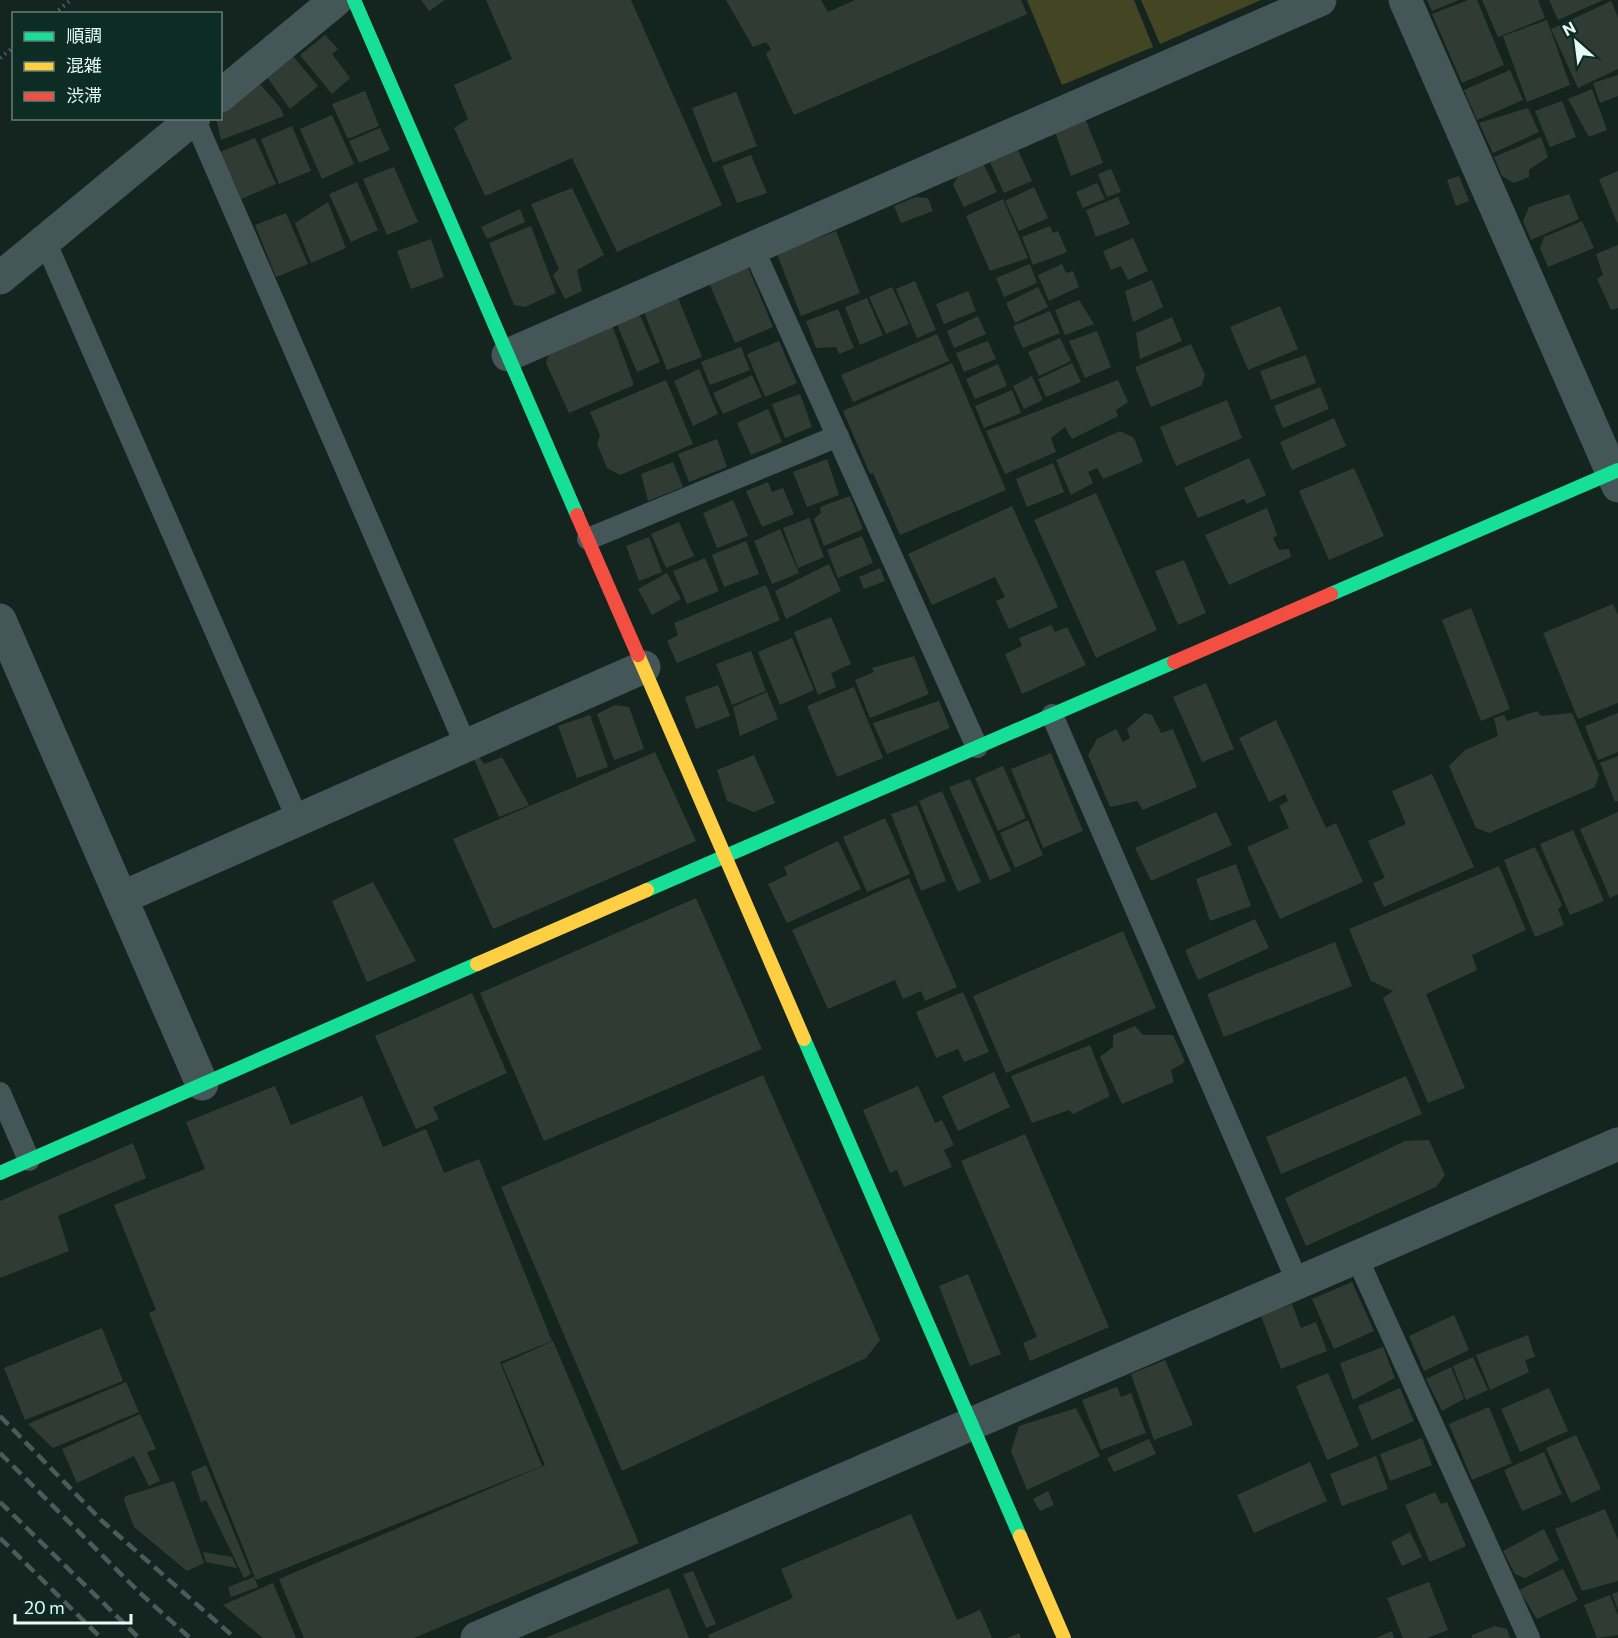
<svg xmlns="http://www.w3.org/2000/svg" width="1618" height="1638" font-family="Commissioner,'Noto Sans JP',sans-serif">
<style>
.green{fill:#444523}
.building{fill:#303b34}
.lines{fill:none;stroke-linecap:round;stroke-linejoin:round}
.path{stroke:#546261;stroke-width:4;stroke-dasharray:1.5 4.5;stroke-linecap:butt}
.lane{stroke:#455658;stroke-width:22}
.street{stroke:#455658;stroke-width:33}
.fast{stroke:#16e098;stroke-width:14}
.slow{stroke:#ffcf43;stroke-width:14}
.jam{stroke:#f24e42;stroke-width:14}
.rail{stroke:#4b5b5a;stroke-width:4.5;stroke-dasharray:12 6;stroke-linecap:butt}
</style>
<rect width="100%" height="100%" fill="#142520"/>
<g class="green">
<polygon points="1027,0 1134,0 1153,47 1062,85"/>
<polygon points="1141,0 1261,0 1160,44"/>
</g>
<g class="building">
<polygon points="421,0 445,0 429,11"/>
<polygon points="486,0 631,0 722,205 617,252 572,158 485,196 454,128 468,119 454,85 512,59"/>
<polygon points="726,0 821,0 828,12 855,0 1021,0 1027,14 794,115 766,54 771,49 766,42 753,47"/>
<polygon points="1427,0 1459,0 1432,11"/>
<polygon points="1468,0 1477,0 1504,65 1462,83 1432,14"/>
<polygon points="1482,0 1538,0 1545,18 1498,37"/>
<polygon points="1549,0 1603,0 1558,20"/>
<polygon points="1611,1 1618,17 1618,69 1578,88 1551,29"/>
<polygon points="1547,20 1570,85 1527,102 1503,36"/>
<polygon points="325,35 338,49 332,54 350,78 332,94 300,55"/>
<polygon points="293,56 318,86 290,109 267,77"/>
<polygon points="1510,70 1523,100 1477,120 1464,90"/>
<polygon points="1618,75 1618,96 1600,103 1593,83"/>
<polygon points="259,83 280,107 284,116 221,140 216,118 220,118 220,114"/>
<polygon points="1592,89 1607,130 1589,137 1568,99"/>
<polygon points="365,91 379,126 348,139 332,104"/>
<polygon points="736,92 757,146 713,163 692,108"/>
<polygon points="1562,101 1576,137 1550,147 1535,111"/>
<polygon points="1528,108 1539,132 1493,153 1479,123"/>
<polygon points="332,115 354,164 322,179 300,129"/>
<polygon points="1085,118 1103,163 1071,176 1055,132"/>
<polygon points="292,126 311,171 279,184 261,139"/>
<polygon points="380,128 390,150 359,163 349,141"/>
<polygon points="1541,137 1548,157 1529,170 1529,177 1514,183 1502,176 1494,157"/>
<polygon points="255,138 276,184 241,199 220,152"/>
<polygon points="1017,148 1032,181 1004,193 989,160"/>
<polygon points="751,155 767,193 737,203 722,166"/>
<polygon points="983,163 997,192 964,207 953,185 959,174"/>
<polygon points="394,167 418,222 387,235 363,179"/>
<polygon points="1111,169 1121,192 1107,197 1098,174"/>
<polygon points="1618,171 1618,225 1599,179"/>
<polygon points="1459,176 1469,201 1456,206 1447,180"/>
<polygon points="357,182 378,230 351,242 329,194"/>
<polygon points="1097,183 1105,199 1083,208 1076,192"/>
<polygon points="1034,187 1048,218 1019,231 1005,201"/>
<polygon points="572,188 604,255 577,270 582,291 565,299 553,275 559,269 531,204"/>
<polygon points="1569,194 1579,219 1531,240 1523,221 1529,207"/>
<polygon points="915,197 928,198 933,211 901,223 894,206"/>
<polygon points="1118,197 1130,224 1096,237 1086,210"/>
<polygon points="1003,199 1028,258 990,271 966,216"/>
<polygon points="328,202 346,248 311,263 295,223"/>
<polygon points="520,209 525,222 487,239 481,227"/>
<polygon points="286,213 308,264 276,277 255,225"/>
<polygon points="1582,221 1594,248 1548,267 1540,248 1544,237"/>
<polygon points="531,226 556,293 525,307 514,305 489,243"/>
<polygon points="1050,226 1053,233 1058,231 1067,252 1033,265 1022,237"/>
<polygon points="836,231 860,293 801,316 777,254"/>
<polygon points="1133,238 1148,271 1128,280 1121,266 1111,270 1103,251"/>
<polygon points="431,239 444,277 411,289 397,251"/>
<polygon points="1618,245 1618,308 1611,310 1597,279 1603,275 1596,254"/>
<polygon points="1030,264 1037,283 1004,297 996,278"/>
<polygon points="1062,264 1066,273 1073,271 1079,287 1049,301 1038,275"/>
<polygon points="748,267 773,327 735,343 709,283"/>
<polygon points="1152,280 1163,307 1133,322 1125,291"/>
<polygon points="915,281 936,330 917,338 896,289"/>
<polygon points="892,287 909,324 886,334 869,297"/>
<polygon points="1038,287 1048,307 1015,323 1006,303"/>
<polygon points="968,291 976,311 944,324 936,304"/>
<polygon points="678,298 702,357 667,370 644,312"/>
<polygon points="867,298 883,335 860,345 845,307"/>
<polygon points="1079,300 1094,324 1065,335 1055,310"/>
<polygon points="1280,306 1298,349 1248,370 1230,327"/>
<polygon points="838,309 854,348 839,354 836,347 816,348 806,321"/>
<polygon points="1050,311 1060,333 1023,348 1013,326"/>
<polygon points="639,313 660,362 637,372 616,322"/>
<polygon points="978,316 986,334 954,348 947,331"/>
<polygon points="1172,317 1182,341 1140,359 1136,333"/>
<polygon points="612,325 634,385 569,413 546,363 549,353"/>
<polygon points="1097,331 1111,367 1085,378 1069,341"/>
<polygon points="937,334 949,361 853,402 841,375"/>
<polygon points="1060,338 1071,361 1039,376 1028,352"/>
<polygon points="779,341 797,383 765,397 747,354"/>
<polygon points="988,341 996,359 964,372 956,353"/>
<polygon points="1191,344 1205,375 1201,386 1151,407 1135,367"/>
<polygon points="741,347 750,370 710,385 701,362"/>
<polygon points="1306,355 1316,383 1271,400 1260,371"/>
<polygon points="952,363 1006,490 900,535 873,473 870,474 843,411"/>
<polygon points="1072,363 1081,382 1046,397 1038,379"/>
<polygon points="998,364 1007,386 975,399 966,379"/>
<polygon points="699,369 718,414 693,426 674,381"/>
<polygon points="752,375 762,397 723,414 713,393"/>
<polygon points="1032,376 1043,400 1024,409 1013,386"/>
<polygon points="666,380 693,444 620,475 607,468 597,444 600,435 590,412"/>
<polygon points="1118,380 1128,402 1116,410 1118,416 1072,439 1065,427 1051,438 1056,452 1005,474 986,431"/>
<polygon points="1320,387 1329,409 1283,428 1274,406"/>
<polygon points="1012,390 1021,413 984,428 975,406"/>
<polygon points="800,394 812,427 785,438 772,404"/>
<polygon points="1227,400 1242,438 1176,466 1160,427"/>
<polygon points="768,409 782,442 751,455 737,423"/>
<polygon points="1334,418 1346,446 1292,470 1280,442"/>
<polygon points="1120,431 1134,438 1143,462 1103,479 1097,468 1088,472 1093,483 1071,495 1056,460"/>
<polygon points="717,439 727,467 689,482 678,454"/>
<polygon points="1249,458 1266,495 1247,504 1244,499 1198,518 1184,488"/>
<polygon points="827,459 839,495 807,507 793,472"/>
<polygon points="673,462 683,487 648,501 641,474"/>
<polygon points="1053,463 1064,492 1027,507 1016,479"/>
<polygon points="1354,468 1384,536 1329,560 1299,491"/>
<polygon points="768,482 772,492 783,488 794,514 762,527 746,491"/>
<polygon points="1096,493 1157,630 1096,658 1034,520"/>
<polygon points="850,496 863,529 824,546 814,519 821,513 820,507"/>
<polygon points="733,500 748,536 717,548 703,513"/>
<polygon points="1012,506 1058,607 1009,629 996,601 1005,597 995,577 932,605 908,554"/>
<polygon points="1267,508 1277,535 1273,538 1279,550 1289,549 1291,557 1229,585 1205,535"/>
<polygon points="809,518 824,557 798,568 783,528"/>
<polygon points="679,522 694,556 666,568 651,534"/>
<polygon points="780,529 799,573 772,584 754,541"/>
<polygon points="862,536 873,563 838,578 827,550"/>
<polygon points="649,537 662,572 639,581 626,546"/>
<polygon points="746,541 759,574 724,587 712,555"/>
<polygon points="705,558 719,591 687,604 673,571"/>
<polygon points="1184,560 1206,613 1178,625 1155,571"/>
<polygon points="829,564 841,591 786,619 775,591"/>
<polygon points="880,568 885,581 864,589 859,577"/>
<polygon points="667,573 681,599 652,615 638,589"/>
<polygon points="766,585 780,620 677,663 667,641 678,635 674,623"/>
<polygon points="1613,604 1618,615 1618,703 1578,719 1543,633"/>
<polygon points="1471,608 1510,709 1481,721 1442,620"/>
<polygon points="831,617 851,664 831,673 836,687 818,695 794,632"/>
<polygon points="1051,625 1055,632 1067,627 1086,665 1022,694 1005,654 1022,646 1019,638"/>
<polygon points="792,638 814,690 780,705 758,652"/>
<polygon points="751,651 766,691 732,705 716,664"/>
<polygon points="914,656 929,694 870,718 855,680 874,672 872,668"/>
<polygon points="1206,683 1234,749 1202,762 1173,697"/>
<polygon points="718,685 730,716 696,729 685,697"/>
<polygon points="854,687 883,758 837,777 807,706"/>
<polygon points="767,692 778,719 740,736 733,707"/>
<polygon points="939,701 950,728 887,754 873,723"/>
<polygon points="615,705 629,707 644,749 614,760 597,714"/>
<polygon points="1537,711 1541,716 1572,713 1599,775 1595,787 1489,833 1476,828 1449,766 1465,750 1498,736 1494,718 1504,715 1507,721"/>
<polygon points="1145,713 1152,715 1161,733 1173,729 1197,787 1143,810 1137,801 1110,807 1088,755 1097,739 1116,729 1123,742 1130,738 1127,729"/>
<polygon points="1618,713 1618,752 1598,760 1585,726"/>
<polygon points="590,715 608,767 577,778 558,726"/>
<polygon points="1276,720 1326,828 1336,823 1363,882 1280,919 1247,847 1289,828 1279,806 1288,801 1285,794 1269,802 1239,738"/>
<polygon points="655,752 696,841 493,929 453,839"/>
<polygon points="1051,753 1083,831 1043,848 1011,769"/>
<polygon points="754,755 775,803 754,812 727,801 717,770"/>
<polygon points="1618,756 1618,801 1615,802 1600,763"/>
<polygon points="479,757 484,764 502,757 529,805 499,817 474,759"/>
<polygon points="1003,766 1026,818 998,831 975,778"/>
<polygon points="1432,774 1474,867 1384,907 1373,883 1385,878 1368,841 1406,824 1392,791"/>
<polygon points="970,779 1011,871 990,880 949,787"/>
<polygon points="942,791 981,882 958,892 919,801"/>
<polygon points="917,805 946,881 921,891 891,814"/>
<polygon points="1216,812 1232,845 1151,881 1135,848"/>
<polygon points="1618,812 1618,894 1610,898 1580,829"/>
<polygon points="885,818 910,874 867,892 843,837"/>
<polygon points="1028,820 1043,855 1015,868 1000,833"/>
<polygon points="1573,830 1604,901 1570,915 1540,844"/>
<polygon points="838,841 861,889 787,923 768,884 787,875 784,867"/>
<polygon points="1535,847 1562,905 1558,909 1564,925 1535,937 1504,860"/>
<polygon points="1236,864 1251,906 1210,921 1196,879"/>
<polygon points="1499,866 1526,930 1472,955 1477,970 1426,994 1465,1088 1428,1103 1383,998 1393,991 1371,981 1349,929"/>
<polygon points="909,878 957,987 925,1001 921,991 903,999 895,980 828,1009 792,930"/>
<polygon points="373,882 416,961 367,982 332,901"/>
<polygon points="696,898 762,1049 544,1141 480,993"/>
<polygon points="1255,919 1269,948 1198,980 1185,950"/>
<polygon points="1123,931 1156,1008 1006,1073 973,996"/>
<polygon points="1335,942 1352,986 1224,1037 1207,994"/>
<polygon points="963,992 989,1052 964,1062 958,1049 936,1058 916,1012"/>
<polygon points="472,993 507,1073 433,1107 439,1119 416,1129 375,1036"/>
<polygon points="1135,1026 1143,1035 1173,1035 1185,1062 1171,1070 1174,1082 1122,1104 1100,1057 1113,1047 1113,1035"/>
<polygon points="1090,1045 1110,1096 1073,1114 1069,1110 1032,1123 1011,1076"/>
<polygon points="994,1072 1010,1107 958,1131 942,1096"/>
<polygon points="763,1075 880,1340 866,1358 622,1471 501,1187"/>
<polygon points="1406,1076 1422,1114 1281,1174 1266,1137"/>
<polygon points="275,1086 291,1125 362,1096 383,1147 426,1129 444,1173 479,1159 552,1341 500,1362 542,1466 256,1580 149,1313 156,1310 114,1205 205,1169 186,1122"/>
<polygon points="918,1086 935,1123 942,1120 954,1145 944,1150 952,1167 904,1187 897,1170 890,1173 863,1110"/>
<polygon points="1025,1134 1109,1327 1030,1361 1023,1343 1037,1337 961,1161"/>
<polygon points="1429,1140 1445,1175 1436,1187 1306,1246 1285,1198 1405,1141"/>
<polygon points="133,1143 146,1178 58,1216 69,1251 0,1278 0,1201"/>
<polygon points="968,1274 1001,1354 970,1366 939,1286"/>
<polygon points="1352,1282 1374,1331 1334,1349 1312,1299"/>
<polygon points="1292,1304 1301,1328 1316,1322 1327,1351 1281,1369 1261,1316"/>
<polygon points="1454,1315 1469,1350 1424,1371 1409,1336"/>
<polygon points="102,1328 123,1381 25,1420 4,1368"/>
<polygon points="1528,1335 1535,1357 1525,1360 1529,1372 1490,1390 1476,1355"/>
<polygon points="553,1341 639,1543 414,1638 304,1638 279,1579 545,1465 502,1364"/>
<polygon points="1383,1347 1395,1378 1353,1400 1340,1363"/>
<polygon points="1473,1357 1488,1390 1466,1400 1453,1366"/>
<polygon points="1165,1360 1193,1425 1154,1440 1131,1374"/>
<polygon points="1451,1367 1464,1399 1442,1411 1426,1379"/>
<polygon points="1328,1373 1359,1446 1327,1460 1296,1386"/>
<polygon points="126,1382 139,1412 53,1448 28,1424"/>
<polygon points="1117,1387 1121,1397 1131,1393 1146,1433 1101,1450 1082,1400"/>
<polygon points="1400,1388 1414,1421 1372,1440 1358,1406"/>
<polygon points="1549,1388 1568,1431 1520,1452 1501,1409"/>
<polygon points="1489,1407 1512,1463 1472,1480 1449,1424"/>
<polygon points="1076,1408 1100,1456 1027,1490 1011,1451 1019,1426"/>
<polygon points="140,1414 156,1449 147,1452 160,1481 149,1486 134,1456 77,1483 62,1449"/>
<polygon points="1576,1435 1601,1489 1571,1503 1546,1448"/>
<polygon points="1422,1438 1432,1465 1390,1481 1380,1454"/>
<polygon points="1149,1439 1156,1454 1114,1472 1107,1458"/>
<polygon points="1544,1452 1562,1494 1522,1511 1504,1470"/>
<polygon points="1376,1456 1388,1489 1342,1506 1330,1474"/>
<polygon points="1310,1462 1327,1501 1254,1533 1237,1495"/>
<polygon points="206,1465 251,1574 244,1578 206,1500 201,1502 191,1472"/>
<polygon points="174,1481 204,1563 187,1571 134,1527 124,1500 126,1496"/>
<polygon points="1048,1491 1054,1505 1040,1511 1033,1499"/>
<polygon points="1435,1492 1441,1504 1447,1502 1466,1546 1430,1562 1405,1505"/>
<polygon points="1605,1509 1618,1540 1618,1581 1582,1591 1555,1529"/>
<polygon points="911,1514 957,1620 980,1610 992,1638 709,1638 708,1635 793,1598 781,1569"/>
<polygon points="1544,1529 1559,1560 1525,1578 1515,1574 1503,1551"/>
<polygon points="1410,1532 1422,1557 1402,1566 1391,1542"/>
<polygon points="203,1552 232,1557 237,1568 206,1562"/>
<polygon points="1563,1569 1578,1600 1537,1619 1519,1590"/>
<polygon points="693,1571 716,1624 706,1628 683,1574"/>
<polygon points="254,1577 258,1587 231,1597 228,1587"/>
<polygon points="1429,1582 1448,1630 1427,1638 1403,1638 1387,1598"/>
<polygon points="273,1583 296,1638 263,1638 223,1605"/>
<polygon points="669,1588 689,1638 545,1638"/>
<polygon points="1618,1592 1618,1610 1612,1594"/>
<polygon points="1610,1595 1618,1616 1618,1635 1597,1638 1584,1605"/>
<polygon points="1495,1626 1507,1629 1510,1638 1472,1638 1472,1635"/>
<polygon points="1392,1631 1394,1638 1376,1638"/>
<polygon points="1019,1633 1021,1638 1007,1638"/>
</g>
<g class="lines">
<g class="path">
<polyline points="54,14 71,0"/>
<polyline points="0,58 14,47"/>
</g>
<g class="lane">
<polyline points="194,118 466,746"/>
<polyline points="45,241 298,820"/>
<polyline points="753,248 977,747"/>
<polyline points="588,539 838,436"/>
<polyline points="1052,715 1298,1283"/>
<polyline points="0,1093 29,1160"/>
<polyline points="1357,1258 1529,1638"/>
</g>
<g class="street">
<polyline points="1405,0 1618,486"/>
<polyline points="220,96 336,0"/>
<polyline points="0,278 194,118"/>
<polyline points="508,355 1320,0"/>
<polyline points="0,620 202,1084"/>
<polyline points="121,898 644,667"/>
<polyline points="477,1638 1618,1144"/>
</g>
<g class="fast">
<polyline points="354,0 577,515"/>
<polyline points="1331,594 1618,470"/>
<polyline points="647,890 1174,662"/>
<polyline points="804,1039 1020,1536"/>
<polyline points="0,1173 477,964"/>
</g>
<g class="slow">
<polyline points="638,655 804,1039"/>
<polyline points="477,964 647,890"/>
<polyline points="1020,1536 1064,1638"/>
</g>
<g class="jam">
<polyline points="577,515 638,655"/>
<polyline points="1174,662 1331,594"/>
</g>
<g class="rail">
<polyline points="0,1416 102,1521 235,1638"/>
<polyline points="0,1453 140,1593 190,1638"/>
<polyline points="0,1502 139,1638"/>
<polyline points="0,1538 101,1638"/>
</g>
</g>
<rect x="12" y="12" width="210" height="108" fill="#0d2c24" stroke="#657e77" stroke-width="1.5"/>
<rect x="24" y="32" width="30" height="9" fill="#16e098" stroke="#657e77" stroke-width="1.5"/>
<text x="66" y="42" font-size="18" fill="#e8faf4">順調</text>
<rect x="24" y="62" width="30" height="9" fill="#ffcf43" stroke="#657e77" stroke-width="1.5"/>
<text x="66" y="72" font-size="18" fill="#e8faf4">混雑</text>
<rect x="24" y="92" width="30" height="9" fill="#f24e42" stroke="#657e77" stroke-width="1.5"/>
<text x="66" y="102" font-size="18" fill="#e8faf4">渋滞</text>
<g transform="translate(1576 42) rotate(332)" stroke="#0d2c24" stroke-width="4.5" paint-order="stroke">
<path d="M0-4.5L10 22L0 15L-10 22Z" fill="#e8faf4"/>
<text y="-9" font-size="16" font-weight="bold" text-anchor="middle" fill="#e8faf4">N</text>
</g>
<path d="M15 1614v9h116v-9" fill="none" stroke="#e8faf4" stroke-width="3"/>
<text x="24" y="1614" font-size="18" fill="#e8faf4" stroke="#0d2c24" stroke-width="4.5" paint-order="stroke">20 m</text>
</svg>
